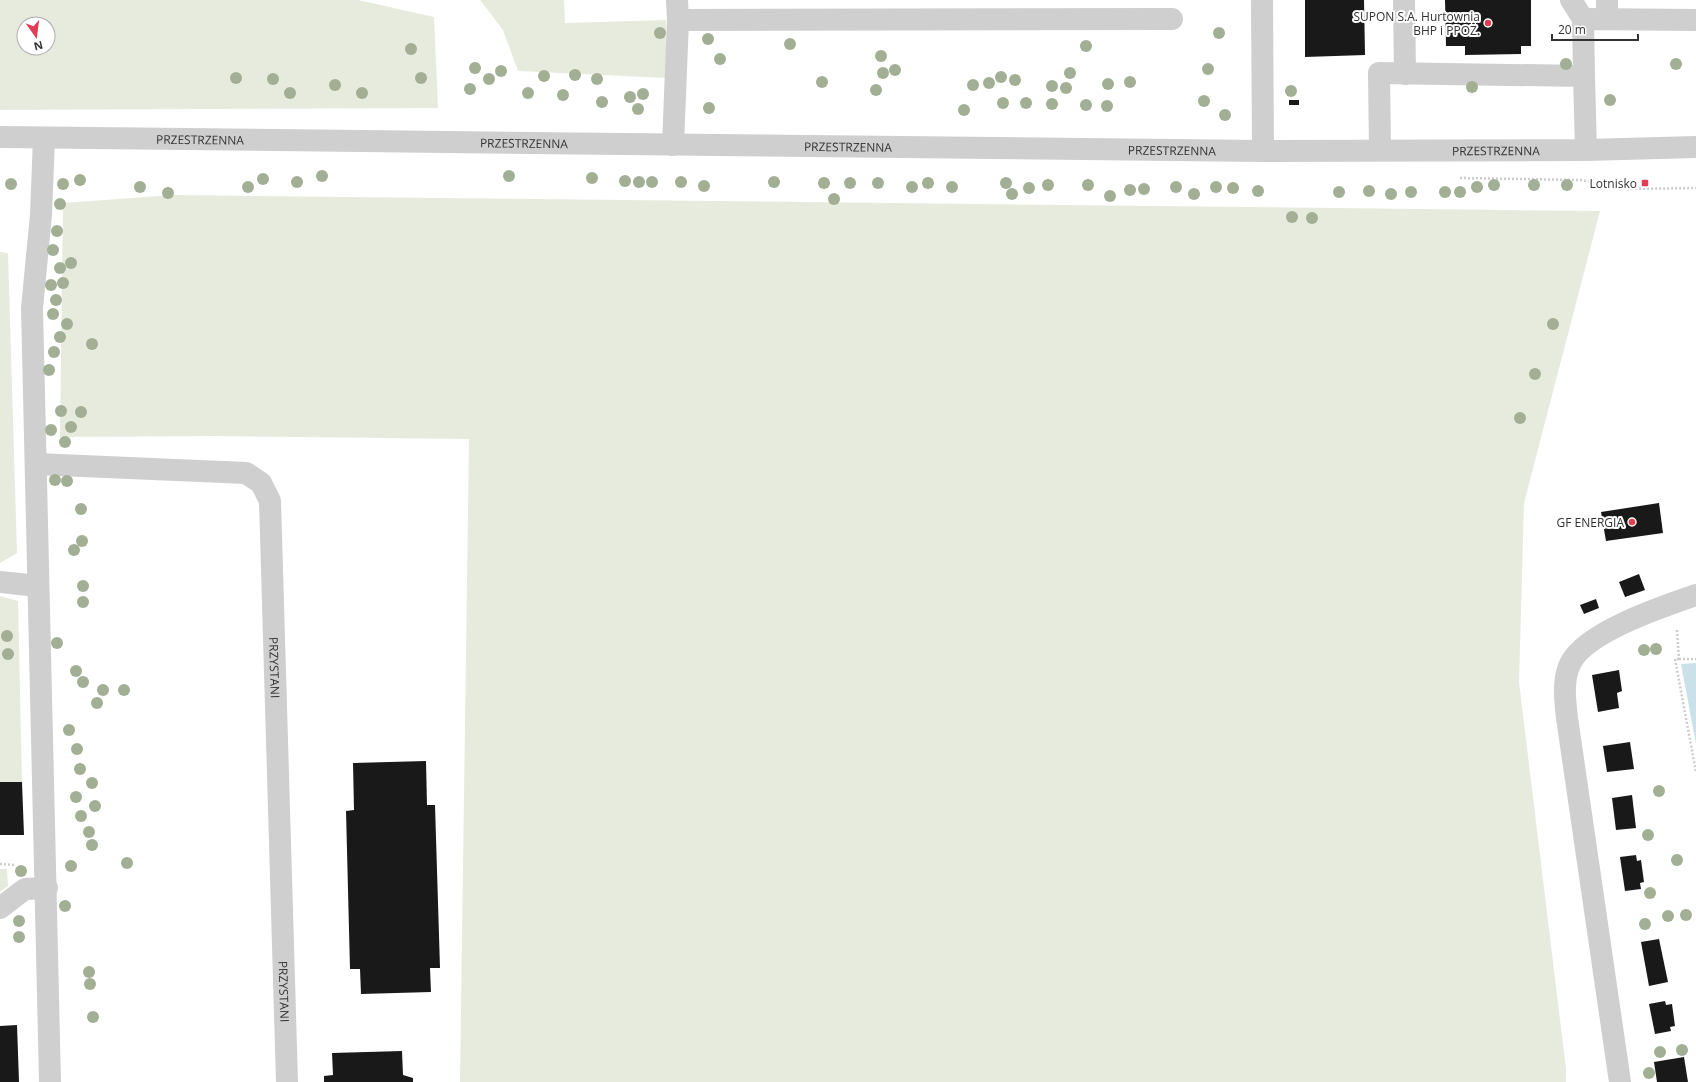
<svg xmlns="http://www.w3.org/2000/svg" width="1696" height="1082" font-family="'Open Sans',sans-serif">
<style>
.green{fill:#e6ebde;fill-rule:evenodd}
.water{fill:#cbe1ea}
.building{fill:#191919}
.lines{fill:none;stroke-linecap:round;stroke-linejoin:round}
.path{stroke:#ccc;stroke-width:2.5;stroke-dasharray:2 2;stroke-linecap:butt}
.minor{stroke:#cfcfcf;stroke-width:22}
.tree{fill:#a3af95}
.poi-dot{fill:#e13c54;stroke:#fff;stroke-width:1.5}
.labels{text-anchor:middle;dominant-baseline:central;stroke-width:4;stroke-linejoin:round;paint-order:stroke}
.poi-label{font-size:12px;fill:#323232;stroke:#fff;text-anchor:end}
.street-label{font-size:12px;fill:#323232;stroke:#fff}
</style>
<rect width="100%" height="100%" fill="#fff"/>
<g class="green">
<path d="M 0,0 L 358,0 L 434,17 L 438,108 L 0,110 ZM 24,24 L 48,24 L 48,48 L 24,48 Z"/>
<polygon points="480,0 564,0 565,23 666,20 667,78 518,71 503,30"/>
<polygon points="174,195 1600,211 1524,503 1519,682 1566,1069 1566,1082 460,1082 469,439 214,436 60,437 63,203"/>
<polygon points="0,252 8,253 17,553 0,563"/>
<polygon points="0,596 18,601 22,782 0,782"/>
<polygon points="0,869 7,869 8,886 0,892"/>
</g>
<polygon class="water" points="1696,663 1696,744 1681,664"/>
<g class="building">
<polygon points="1305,0 1364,0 1365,55 1305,57"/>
<polygon points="1445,0 1531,0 1531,46 1521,46 1521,54 1465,55 1465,46 1446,46"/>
<rect x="1289" y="100" width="10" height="5"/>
<polygon points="1659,503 1663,533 1606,541 1601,512"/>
<polygon points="1639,574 1645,590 1625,597 1619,582"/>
<polygon points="1596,599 1599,608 1584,614 1580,605"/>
<polygon points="1619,670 1622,691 1617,693 1619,708 1598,712 1592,675"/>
<polygon points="1630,742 1634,769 1607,772 1603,746"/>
<polygon points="426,761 427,805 435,805 440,968 430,968 431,992 361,994 360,969 350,969 346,811 354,810 353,763"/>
<polygon points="0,782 22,782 24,835 0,835"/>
<polygon points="1632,795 1636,828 1616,830 1612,798"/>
<polygon points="1636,855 1637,861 1641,860 1644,882 1640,883 1641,889 1625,891 1620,857"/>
<polygon points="1659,939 1668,982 1649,986 1641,942"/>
<polygon points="1665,1001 1666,1005 1672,1004 1675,1026 1670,1027 1671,1031 1655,1034 1649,1004"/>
<polygon points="17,1025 19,1082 0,1082 0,1026"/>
<polygon points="402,1051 403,1075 413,1078 413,1082 324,1082 324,1076 333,1075 332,1053"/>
<polygon points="1684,1057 1688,1082 1657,1082 1654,1062"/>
</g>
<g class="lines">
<g class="path">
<polyline points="1460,178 1581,180 1628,189 1696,188"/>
<polyline points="1677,630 1679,659"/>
<polyline points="1679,659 1675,659 1696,772"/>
<polyline points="1679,659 1696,659"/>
<polyline points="0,864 16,865"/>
</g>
<g class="minor">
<polyline points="677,0 678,20"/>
<polyline points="1262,0 1263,151"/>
<polyline points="1404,0 1405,74"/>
<polyline points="1571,0 1583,19"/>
<polyline points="1607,0 1607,19"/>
<polyline points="1584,76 1586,150"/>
<path id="s1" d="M 0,137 L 1263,151 L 1586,150 L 1696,147"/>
<polyline points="44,138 41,215 32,308 50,1082"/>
<polyline points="673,145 678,20 1172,19"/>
<polyline points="1380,150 1379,73 1584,76 1583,19 1696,20"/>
<path id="s2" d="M 36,464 L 246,473 L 261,483 L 270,501 L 287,1082"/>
<polyline points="0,582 38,586"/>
<polyline points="0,908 25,889 47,888"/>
<path d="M 1620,1082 L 1567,718 C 1565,700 1562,679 1571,662 C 1588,631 1664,606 1696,595"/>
</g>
</g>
<g class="tree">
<circle cx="660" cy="33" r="6"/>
<circle cx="1219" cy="33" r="6"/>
<circle cx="708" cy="39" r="6"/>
<circle cx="790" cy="44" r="6"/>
<circle cx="1086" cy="46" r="6"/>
<circle cx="411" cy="49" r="6"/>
<circle cx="881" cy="56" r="6"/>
<circle cx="720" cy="59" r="6"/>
<circle cx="1566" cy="64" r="6"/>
<circle cx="1676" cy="64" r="6"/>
<circle cx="475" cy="68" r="6"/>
<circle cx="1208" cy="69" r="6"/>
<circle cx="895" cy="70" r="6"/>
<circle cx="501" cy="71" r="6"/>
<circle cx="883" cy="73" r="6"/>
<circle cx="1070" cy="73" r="6"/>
<circle cx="575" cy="75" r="6"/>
<circle cx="544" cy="76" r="6"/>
<circle cx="1001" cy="77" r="6"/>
<circle cx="236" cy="78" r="6"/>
<circle cx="421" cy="78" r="6"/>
<circle cx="273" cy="79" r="6"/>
<circle cx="489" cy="79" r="6"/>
<circle cx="597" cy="79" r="6"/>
<circle cx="1015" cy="80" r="6"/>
<circle cx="822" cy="82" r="6"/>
<circle cx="1130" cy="82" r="6"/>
<circle cx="989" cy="83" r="6"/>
<circle cx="1108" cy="84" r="6"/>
<circle cx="335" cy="85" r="6"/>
<circle cx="973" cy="85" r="6"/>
<circle cx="1052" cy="86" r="6"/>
<circle cx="1472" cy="87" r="6"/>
<circle cx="1066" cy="88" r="6"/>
<circle cx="470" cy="89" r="6"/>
<circle cx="876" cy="90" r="6"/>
<circle cx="1291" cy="91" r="6"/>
<circle cx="290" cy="93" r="6"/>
<circle cx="362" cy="93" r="6"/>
<circle cx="528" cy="93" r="6"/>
<circle cx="643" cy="94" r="6"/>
<circle cx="563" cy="95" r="6"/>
<circle cx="630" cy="97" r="6"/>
<circle cx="1610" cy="100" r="6"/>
<circle cx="1204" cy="101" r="6"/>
<circle cx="602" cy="102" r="6"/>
<circle cx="1003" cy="103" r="6"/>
<circle cx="1026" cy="103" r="6"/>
<circle cx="1052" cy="104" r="6"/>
<circle cx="1086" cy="105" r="6"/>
<circle cx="1107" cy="106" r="6"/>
<circle cx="709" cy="108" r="6"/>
<circle cx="638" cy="109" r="6"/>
<circle cx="964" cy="110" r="6"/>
<circle cx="1225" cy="115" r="6"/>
<circle cx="322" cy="176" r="6"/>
<circle cx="509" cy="176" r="6"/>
<circle cx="592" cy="178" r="6"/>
<circle cx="263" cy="179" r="6"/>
<circle cx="80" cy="180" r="6"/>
<circle cx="625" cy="181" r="6"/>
<circle cx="297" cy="182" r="6"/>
<circle cx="639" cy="182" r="6"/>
<circle cx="652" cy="182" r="6"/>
<circle cx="681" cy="182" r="6"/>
<circle cx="774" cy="182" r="6"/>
<circle cx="824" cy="183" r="6"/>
<circle cx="850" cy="183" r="6"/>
<circle cx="878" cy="183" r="6"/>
<circle cx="928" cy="183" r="6"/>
<circle cx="1006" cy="183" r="6"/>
<circle cx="11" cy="184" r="6"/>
<circle cx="63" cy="184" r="6"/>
<circle cx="1048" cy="185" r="6"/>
<circle cx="1088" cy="185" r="6"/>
<circle cx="1494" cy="185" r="6"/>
<circle cx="1534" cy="185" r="6"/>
<circle cx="1567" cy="185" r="6"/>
<circle cx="704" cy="186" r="6"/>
<circle cx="140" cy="187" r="6"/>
<circle cx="248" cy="187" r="6"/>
<circle cx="912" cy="187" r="6"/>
<circle cx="952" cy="187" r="6"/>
<circle cx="1176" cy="187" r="6"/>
<circle cx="1216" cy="187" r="6"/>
<circle cx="1477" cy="187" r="6"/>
<circle cx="1029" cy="188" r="6"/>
<circle cx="1233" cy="188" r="6"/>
<circle cx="1144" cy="189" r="6"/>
<circle cx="1130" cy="190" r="6"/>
<circle cx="1258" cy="191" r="6"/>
<circle cx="1369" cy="191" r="6"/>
<circle cx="1339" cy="192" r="6"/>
<circle cx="1411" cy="192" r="6"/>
<circle cx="1445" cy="192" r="6"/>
<circle cx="1460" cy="192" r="6"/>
<circle cx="168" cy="193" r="6"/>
<circle cx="1012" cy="194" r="6"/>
<circle cx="1194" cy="194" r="6"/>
<circle cx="1391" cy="194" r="6"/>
<circle cx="1110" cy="196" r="6"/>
<circle cx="834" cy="199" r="6"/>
<circle cx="60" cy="204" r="6"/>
<circle cx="1292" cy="217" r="6"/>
<circle cx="1312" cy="218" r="6"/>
<circle cx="57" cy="231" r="6"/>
<circle cx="53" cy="250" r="6"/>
<circle cx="71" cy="263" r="6"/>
<circle cx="60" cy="268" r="6"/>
<circle cx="63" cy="283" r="6"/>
<circle cx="51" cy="285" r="6"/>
<circle cx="56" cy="300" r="6"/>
<circle cx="53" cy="314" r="6"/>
<circle cx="67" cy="324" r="6"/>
<circle cx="1553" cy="324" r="6"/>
<circle cx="60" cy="337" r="6"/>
<circle cx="92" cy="344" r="6"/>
<circle cx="54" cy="352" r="6"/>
<circle cx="49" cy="370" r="6"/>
<circle cx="1535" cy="374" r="6"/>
<circle cx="61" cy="411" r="6"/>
<circle cx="81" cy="412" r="6"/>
<circle cx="1520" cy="418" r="6"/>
<circle cx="71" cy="427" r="6"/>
<circle cx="51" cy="430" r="6"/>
<circle cx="65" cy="442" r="6"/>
<circle cx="55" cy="480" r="6"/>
<circle cx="67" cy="481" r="6"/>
<circle cx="81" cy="509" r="6"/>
<circle cx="82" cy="541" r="6"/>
<circle cx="74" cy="550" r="6"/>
<circle cx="83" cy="586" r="6"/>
<circle cx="83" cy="602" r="6"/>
<circle cx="7" cy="636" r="6"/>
<circle cx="57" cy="643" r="6"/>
<circle cx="1656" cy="649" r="6"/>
<circle cx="1644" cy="650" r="6"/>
<circle cx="8" cy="654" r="6"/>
<circle cx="76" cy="671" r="6"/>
<circle cx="83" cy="682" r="6"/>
<circle cx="103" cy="690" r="6"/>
<circle cx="124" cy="690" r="6"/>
<circle cx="97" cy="703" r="6"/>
<circle cx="69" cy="730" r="6"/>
<circle cx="77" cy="749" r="6"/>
<circle cx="80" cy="769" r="6"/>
<circle cx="92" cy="783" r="6"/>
<circle cx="1659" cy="791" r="6"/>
<circle cx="76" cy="797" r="6"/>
<circle cx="95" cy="806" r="6"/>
<circle cx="81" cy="816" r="6"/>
<circle cx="89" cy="832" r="6"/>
<circle cx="1648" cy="835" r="6"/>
<circle cx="92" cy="845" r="6"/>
<circle cx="1677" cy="860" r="6"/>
<circle cx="127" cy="863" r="6"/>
<circle cx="71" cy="866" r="6"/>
<circle cx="21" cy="871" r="6"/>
<circle cx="1650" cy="893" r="6"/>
<circle cx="65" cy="906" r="6"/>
<circle cx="1686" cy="915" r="6"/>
<circle cx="1668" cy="916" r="6"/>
<circle cx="19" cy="921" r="6"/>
<circle cx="1645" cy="924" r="6"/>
<circle cx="19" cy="937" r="6"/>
<circle cx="89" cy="972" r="6"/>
<circle cx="90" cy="984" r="6"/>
<circle cx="93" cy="1017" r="6"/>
<circle cx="1682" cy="1050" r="6"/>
<circle cx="1660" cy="1052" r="6"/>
<circle cx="1649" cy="1073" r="6"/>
</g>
<g class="poi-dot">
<circle cx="1488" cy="23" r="4"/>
<rect x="1641" y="179" width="8" height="8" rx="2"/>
<circle cx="1632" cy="522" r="4"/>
</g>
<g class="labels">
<g class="poi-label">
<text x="1480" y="16">SUPON S.A. Hurtownia<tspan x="1480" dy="14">BHP i PPOŻ.</tspan></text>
<text x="1637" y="183">Lotnisko</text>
<text x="1624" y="522">GF ENERGIA</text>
</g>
<g class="street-label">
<text stroke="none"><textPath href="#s1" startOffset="200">PRZESTRZENNA</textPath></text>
<text stroke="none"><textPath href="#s1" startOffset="524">PRZESTRZENNA</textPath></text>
<text stroke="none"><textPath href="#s1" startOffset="848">PRZESTRZENNA</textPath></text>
<text stroke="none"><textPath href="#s1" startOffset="1172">PRZESTRZENNA</textPath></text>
<text stroke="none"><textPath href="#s1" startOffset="1496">PRZESTRZENNA</textPath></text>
<text stroke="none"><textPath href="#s2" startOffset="415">PRZYSTANI</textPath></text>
<text stroke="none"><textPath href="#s2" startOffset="739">PRZYSTANI</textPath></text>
</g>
</g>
<g transform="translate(36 36) rotate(166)"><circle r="19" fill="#ffffff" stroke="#adadad"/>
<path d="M0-3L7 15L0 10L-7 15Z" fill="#e13c54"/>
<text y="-6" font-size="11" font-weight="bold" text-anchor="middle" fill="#323232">N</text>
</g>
<path d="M1552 34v6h86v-6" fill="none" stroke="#323232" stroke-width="2"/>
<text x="1558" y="34" font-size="12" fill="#323232" stroke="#ffffff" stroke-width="3" paint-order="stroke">20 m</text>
</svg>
